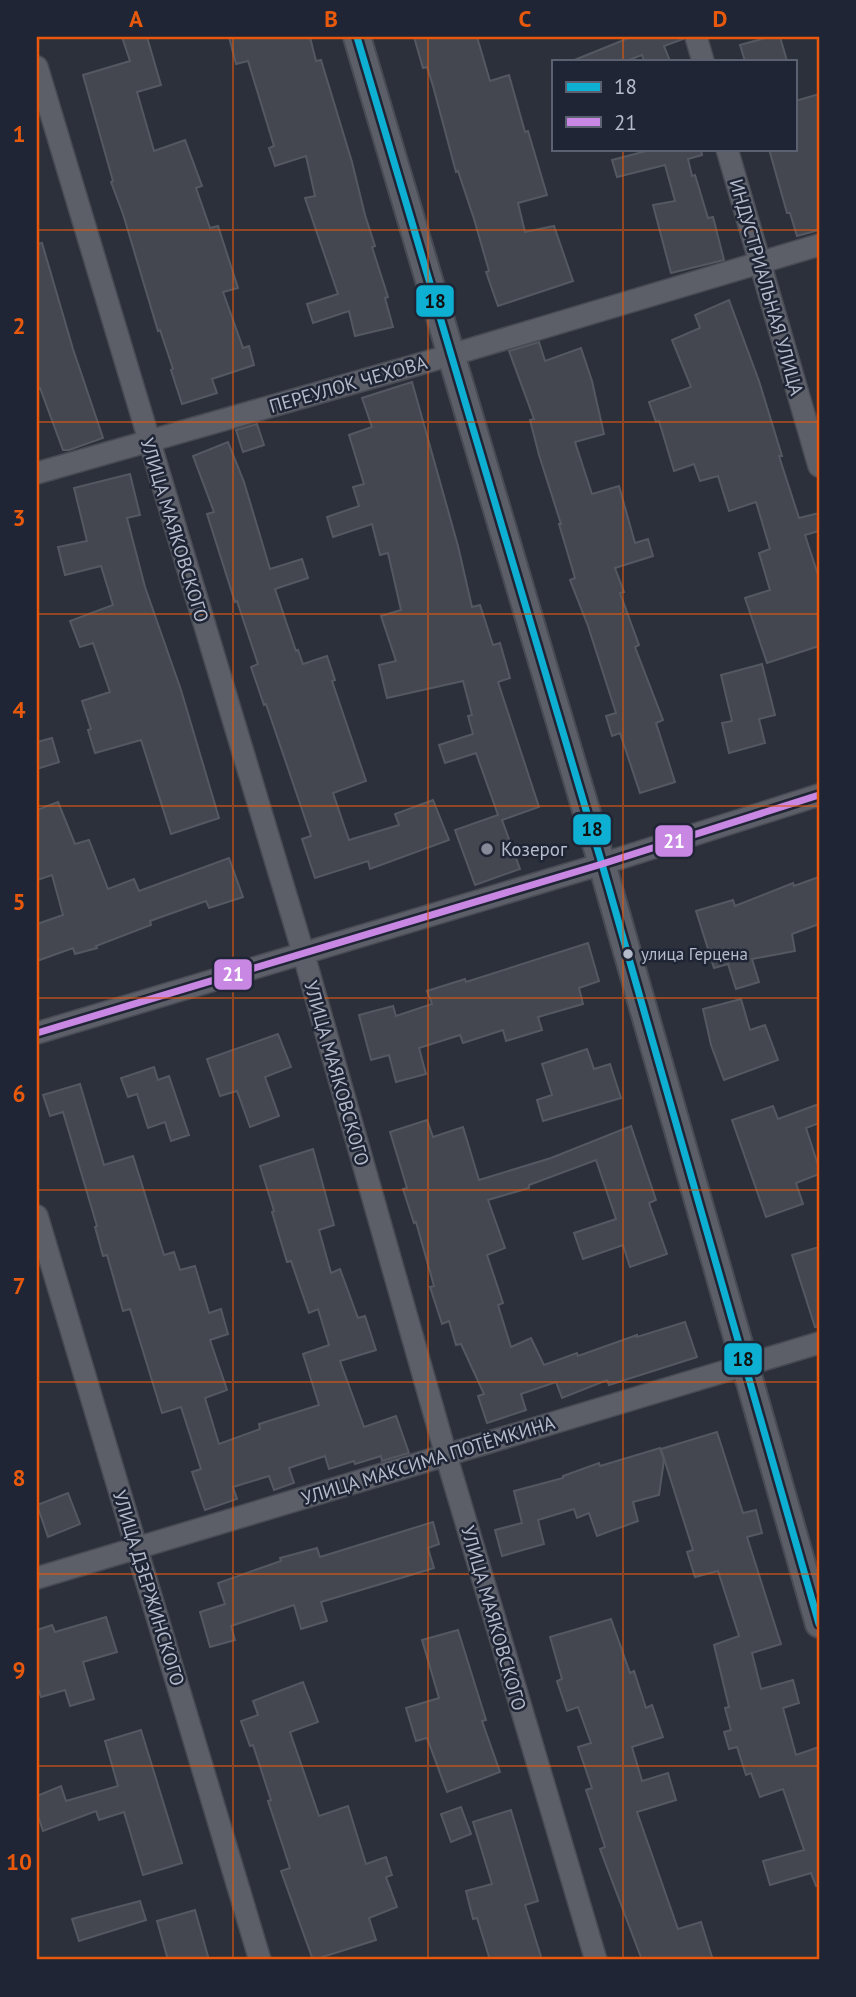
<svg xmlns="http://www.w3.org/2000/svg" width="856" height="1997" font-family="'PT Sans',sans-serif">
<style>
.building{fill:#444750;stroke:#545861;stroke-width:2}
.lines{fill:none;stroke-linecap:round;stroke-linejoin:round}
.minor-casing{stroke:#484b53;stroke-width:24}
.tertiary-casing{stroke:#484b53;stroke-width:30}
.minor{stroke:#5c5f68;stroke-width:21}
.tertiary{stroke:#5c5f68;stroke-width:26}
.bus-1-casing{stroke:#1f2535;stroke-width:12}
.bus-2-casing{stroke:#1f2535;stroke-width:12}
.bus-1{stroke:#0dafd3;stroke-width:7}
.bus-2{stroke:#c787e3;stroke-width:7}
.grid{fill:none;stroke:#e8590c;stroke-width:2;stroke-opacity:0.55}
.poi-dot{fill:#868a98;stroke:#1f2535;stroke-width:2.5}
.bus-dot{fill:#b6bbcb;stroke:#1f2535;stroke-width:2.5}
.labels{text-anchor:middle;dominant-baseline:central;stroke-width:5;stroke-linejoin:round;paint-order:stroke}
.bus-label{font-size:17px;fill:#b6bbcb;stroke:#1f2535;text-anchor:start}
.street-label{font-size:19px;fill:#b6bbcb;stroke:#1f2535}
.poi-label{font-size:19px;fill:#b6bbcb;stroke:#1f2535;text-anchor:start}
.line-badge{stroke:#1f2535;stroke-width:2.5}
.badge-label{font-size:19px;text-anchor:middle;font-weight:bold;fill:#fff}
.pale-badge-label{font-size:19px;text-anchor:middle;font-weight:bold;fill:#111}
.neatline{fill:none;stroke:#e8590c;stroke-width:2.5}
.grid-label{font-size:23px;text-anchor:middle;font-weight:bold;fill:#e8590c}
</style>
<rect width="100%" height="100%" fill="#2c303a"/>
<g class="building">
<polygon points="122,37 147,37 161,85 137,92 154,151 185,140 202,186 196,188 210,228 218,226 238,288 223,292 243,348 249,346 254,365 212,379 217,393 182,404 171,370 173,369 160,330 158,331 123,214 111,182 113,181 83,75 130,61"/>
<polygon points="229,37 310,37 316,61 321,60 352,162 365,215 375,246 372,247 388,297 385,298 393,327 355,336 349,311 313,323 307,304 338,294 305,198 315,196 306,156 275,166 269,148 274,146 248,61 236,64"/>
<polygon points="414,37 477,37 490,81 509,75 525,132 528,131 547,195 518,203 525,232 554,226 573,281 498,306 486,272 489,271 474,219 458,171 456,172 433,86 427,67 423,68"/>
<polygon points="631,37 683,37 683,39 664,46 670,61 644,61 642,55 626,61 572,61"/>
<polygon points="769,37 780,37 787,61 745,61 740,45"/>
<polygon points="819,94 819,230 797,236 790,213 787,213 769,149 795,149 795,101"/>
<polygon points="654,149 701,149 702,155 688,159 692,176 695,175 708,218 713,217 724,260 671,273 653,205 675,201 665,165 617,177 612,160"/>
<polygon points="42,243 73,349 103,438 69,450 63,450 40,388 37,389 37,244"/>
<polygon points="729,300 759,381 782,456 779,456 799,518 819,513 819,531 805,535 819,578 819,646 767,663 745,598 770,590 759,553 770,549 756,502 729,511 718,476 700,481 694,464 674,471 659,421 656,422 649,402 691,387 672,340 700,328 695,315"/>
<polygon points="539,342 545,361 581,348 592,381 604,434 575,442 592,494 619,486 635,543 648,539 653,556 615,568 624,592 620,593 639,645 635,647 663,720 656,723 675,782 640,793 620,733 612,736 606,716 616,713 588,626 570,580 575,578 559,524 561,524 539,455 530,420 534,419 509,351"/>
<polygon points="412,382 458,546 472,607 480,605 493,645 500,643 510,678 498,682 539,807 502,820 520,869 475,885 455,830 498,815 476,753 445,763 439,745 473,734 468,716 472,715 463,681 387,698 379,665 396,661 381,616 401,610 388,553 380,555 372,524 333,537 327,517 359,506 353,487 364,484 349,435 372,427 362,398"/>
<polygon points="257,424 264,445 243,452 236,430"/>
<polygon points="228,442 244,482 270,569 302,559 308,578 275,589 296,651 298,650 303,664 327,656 335,680 332,681 366,781 333,793 349,840 399,825 395,814 433,800 449,840 370,869 368,861 315,878 302,839 311,836 266,704 264,705 251,667 258,664 237,601 235,602 207,514 214,512 193,456"/>
<polygon points="130,474 140,515 127,518 145,587 181,690 219,818 171,834 141,740 95,753 88,730 91,729 82,701 110,692 93,643 80,647 70,621 113,605 101,566 65,575 58,547 87,541 74,488"/>
<polygon points="762,664 775,715 759,719 765,743 729,753 722,723 732,721 721,675"/>
<polygon points="52,738 59,762 37,769 37,742"/>
<polygon points="58,802 75,844 89,840 108,889 134,879 139,891 229,858 243,897 209,908 206,901 150,921 151,925 96,946 97,948 75,954 73,948 37,961 37,924 63,915 52,875 37,880 37,810"/>
<polygon points="819,877 819,924 792,934 795,951 752,959 759,982 736,989 728,964 714,968 696,911 733,900 735,906 793,883 794,886"/>
<polygon points="588,943 599,981 579,988 583,1004 538,1017 542,1030 506,1041 503,1030 463,1043 460,1035 419,1048 426,1074 396,1082 389,1055 371,1060 359,1015 393,1006 396,1016 432,1004 427,991 465,979 466,982"/>
<polygon points="741,999 750,1030 765,1025 778,1060 724,1080 711,1045 703,1009"/>
<polygon points="278,1034 291,1067 265,1077 279,1116 250,1127 237,1091 220,1096 207,1059"/>
<polygon points="587,1049 594,1069 610,1064 621,1098 543,1121 537,1100 552,1095 542,1064"/>
<polygon points="154,1067 158,1080 169,1076 189,1135 171,1141 165,1122 148,1128 137,1094 128,1097 121,1078"/>
<polygon points="80,1084 104,1165 133,1156 164,1255 174,1252 180,1270 195,1266 209,1313 221,1309 228,1334 210,1340 227,1390 205,1398 219,1444 260,1429 259,1424 319,1405 303,1354 329,1345 318,1309 309,1313 291,1261 287,1262 272,1212 274,1211 260,1166 313,1149 334,1225 319,1230 331,1273 340,1269 358,1318 365,1316 376,1350 340,1361 364,1427 396,1416 409,1453 382,1461 381,1456 355,1464 354,1461 329,1469 325,1456 289,1468 294,1483 274,1490 269,1476 233,1487 237,1499 205,1510 192,1472 201,1469 181,1407 162,1413 130,1309 123,1311 107,1255 103,1256 95,1227 97,1226 63,1112 50,1116 43,1095"/>
<polygon points="819,1104 819,1123 806,1128 819,1168 819,1174 796,1183 803,1204 766,1217 732,1120 773,1106 778,1119"/>
<polygon points="427,1120 433,1137 463,1127 479,1180 551,1158 631,1126 656,1200 649,1203 667,1254 630,1267 623,1245 583,1259 574,1233 616,1219 596,1160 529,1185 529,1188 488,1200 505,1248 487,1255 503,1303 498,1305 511,1347 531,1338 544,1365 577,1353 578,1356 637,1335 637,1337 685,1322 697,1357 609,1385 607,1380 562,1398 556,1382 521,1394 526,1410 487,1423 478,1396 484,1394 461,1344 456,1345 449,1321 442,1324 430,1287 434,1286 416,1222 414,1223 403,1189 407,1188 390,1132"/>
<polygon points="819,1247 819,1326 815,1327 792,1255"/>
<polygon points="717,1432 743,1513 756,1510 762,1533 747,1537 781,1644 752,1653 761,1689 793,1680 799,1703 783,1708 796,1755 819,1747 819,1886 816,1886 811,1873 770,1885 763,1861 804,1850 783,1789 760,1797 751,1773 746,1775 737,1747 729,1749 724,1732 731,1730 725,1708 729,1707 714,1645 739,1636 718,1571 695,1577 687,1552 693,1550 661,1449"/>
<polygon points="660,1448 664,1460 659,1495 633,1502 638,1521 597,1536 589,1513 577,1518 574,1509 538,1520 544,1544 502,1556 495,1530 522,1523 514,1491 563,1478 563,1476 599,1463 600,1466"/>
<polygon points="68,1493 80,1524 48,1537 37,1505"/>
<polygon points="433,1522 439,1544 428,1548 434,1568 321,1602 327,1621 301,1629 294,1605 231,1626 235,1640 210,1647 200,1612 225,1604 218,1583 281,1561 280,1558 317,1548 320,1557"/>
<polygon points="106,1617 117,1652 83,1662 94,1699 70,1706 65,1690 41,1697 37,1685 37,1630 52,1625 55,1632"/>
<polygon points="611,1619 630,1673 634,1671 646,1708 652,1705 663,1737 632,1747 642,1781 668,1773 676,1800 637,1812 678,1929 701,1922 713,1960 642,1960 600,1849 605,1847 586,1790 592,1788 578,1747 591,1743 578,1707 567,1711 557,1681 562,1679 550,1637"/>
<polygon points="458,1630 486,1720 482,1721 500,1772 447,1792 427,1738 416,1741 406,1708 439,1698 422,1640"/>
<polygon points="303,1682 318,1722 290,1732 319,1816 348,1806 366,1864 386,1857 392,1875 386,1877 397,1907 369,1918 376,1940 313,1960 281,1871 290,1868 268,1801 271,1800 253,1745 250,1746 241,1721 258,1715 253,1701"/>
<polygon points="141,1730 182,1863 143,1875 124,1812 99,1820 96,1811 43,1831 37,1813 37,1796 61,1786 66,1801 118,1786 105,1741"/>
<polygon points="461,1807 471,1834 451,1842 441,1814"/>
<polygon points="511,1810 538,1901 525,1905 542,1960 490,1960 477,1918 473,1919 466,1891 492,1884 473,1822"/>
<polygon points="140,1901 146,1920 79,1941 72,1919"/>
<polygon points="195,1910 209,1960 168,1960 157,1921"/>
</g>
<g class="lines">
<defs>
<g id="minor">
<polyline points="696,37 703,61"/>
<polyline points="37,67 303,952 446,1455 596,1960"/>
<polyline points="727,149 819,466"/>
<polyline points="37,473 451,355 819,245"/>
<polyline points="37,1033 602,864 819,795"/>
<polyline points="37,1216 260,1960"/>
<polyline points="37,1578 819,1343"/>
</g>
<polyline id="tertiary" points="357,37 602,864 819,1624"/>
</defs>
<use href="#minor" class="minor-casing"/>
<use href="#tertiary" class="tertiary-casing"/>
<use href="#minor" class="minor"/>
<use href="#tertiary" class="tertiary"/>
<defs>
<polyline id="bus-1" points="357,37 602,864 819,1624"/>
<polyline id="bus-2" points="37,1033 602,864 819,795"/>
</defs>
<use href="#bus-1" class="bus-1-casing"/>
<use href="#bus-2" class="bus-2-casing"/>
<use href="#bus-1" class="bus-1"/>
<use href="#bus-2" class="bus-2"/>
</g>
<path class="grid" d="M 233,37 L 233,1960M 428,37 L 428,1960M 623,37 L 623,61M 623,149 L 623,1960M 37,230 L 819,230M 37,422 L 819,422M 37,614 L 819,614M 37,806 L 819,806M 37,998 L 819,998M 37,1190 L 819,1190M 37,1382 L 819,1382M 37,1574 L 819,1574M 37,1766 L 819,1766"/>
<circle class="poi-dot" cx="487" cy="849" r="7"/>
<circle class="bus-dot" cx="628" cy="954" r="6"/>
<g class="labels">
<g class="bus-label">
<text x="641" y="954">улица Герцена</text>
</g>
<g class="street-label">
<text transform="translate(767 287) rotate(74)">ИНДУСТРИАЛЬНАЯ УЛИЦА</text>
<text transform="translate(348 384) rotate(-16)">ПЕРЕУЛОК ЧЕХОВА</text>
<text transform="translate(175 530) rotate(73)">УЛИЦА МАЯКОВСКОГО</text>
<text transform="translate(337 1073) rotate(74)">УЛИЦА МАЯКОВСКОГО</text>
<text transform="translate(428 1460) rotate(-17)">УЛИЦА МАКСИМА ПОТЁМКИНА</text>
<text transform="translate(149 1588) rotate(73)">УЛИЦА ДЗЕРЖИНСКОГО</text>
<text transform="translate(494 1618) rotate(74)">УЛИЦА МАЯКОВСКОГО</text>
</g>
<g class="poi-label">
<text x="501" y="849">Козерог</text>
</g>
</g>
<g class="line-badge">
<rect x="415" y="284" width="40" height="34" rx="7" fill="#0dafd3"/>
<rect x="572" y="813" width="40" height="33" rx="7" fill="#0dafd3"/>
<rect x="654" y="824" width="40" height="34" rx="7" fill="#c787e3"/>
<rect x="213" y="958" width="40" height="33" rx="7" fill="#c787e3"/>
<rect x="723" y="1342" width="40" height="34" rx="7" fill="#0dafd3"/>
</g>
<g class="badge-label">
<text x="674" y="848">21</text>
<text x="233" y="981">21</text>
</g>
<g class="pale-badge-label">
<text x="435" y="308">18</text>
<text x="592" y="836">18</text>
<text x="743" y="1366">18</text>
</g>
<rect width="856" height="1997" fill="none" stroke="#1f2535" stroke-width="77"/>
<rect x="552" y="60" width="245" height="91" fill="#1f2535" stroke="#5b6171" stroke-width="2"/>
<rect x="566" y="82" width="35" height="10" fill="#0dafd3" stroke="#5b6171" stroke-width="2"/>
<text x="614" y="94" font-size="21" fill="#b6bbcb">18</text>
<rect x="566" y="117" width="35" height="10" fill="#c787e3" stroke="#5b6171" stroke-width="2"/>
<text x="614" y="130" font-size="21" fill="#b6bbcb">21</text>
<rect x="38" y="38" width="780" height="1920" class="neatline"/>
<g class="grid-label">
<text x="136" y="27">A</text>
<text x="331" y="27">B</text>
<text x="525" y="27">C</text>
<text x="720" y="27">D</text>
<text x="19" y="142">1</text>
<text x="19" y="334">2</text>
<text x="19" y="526">3</text>
<text x="19" y="718">4</text>
<text x="19" y="910">5</text>
<text x="19" y="1102">6</text>
<text x="19" y="1294">7</text>
<text x="19" y="1486">8</text>
<text x="19" y="1678">9</text>
<text x="19" y="1870">10</text>
</g>
</svg>
